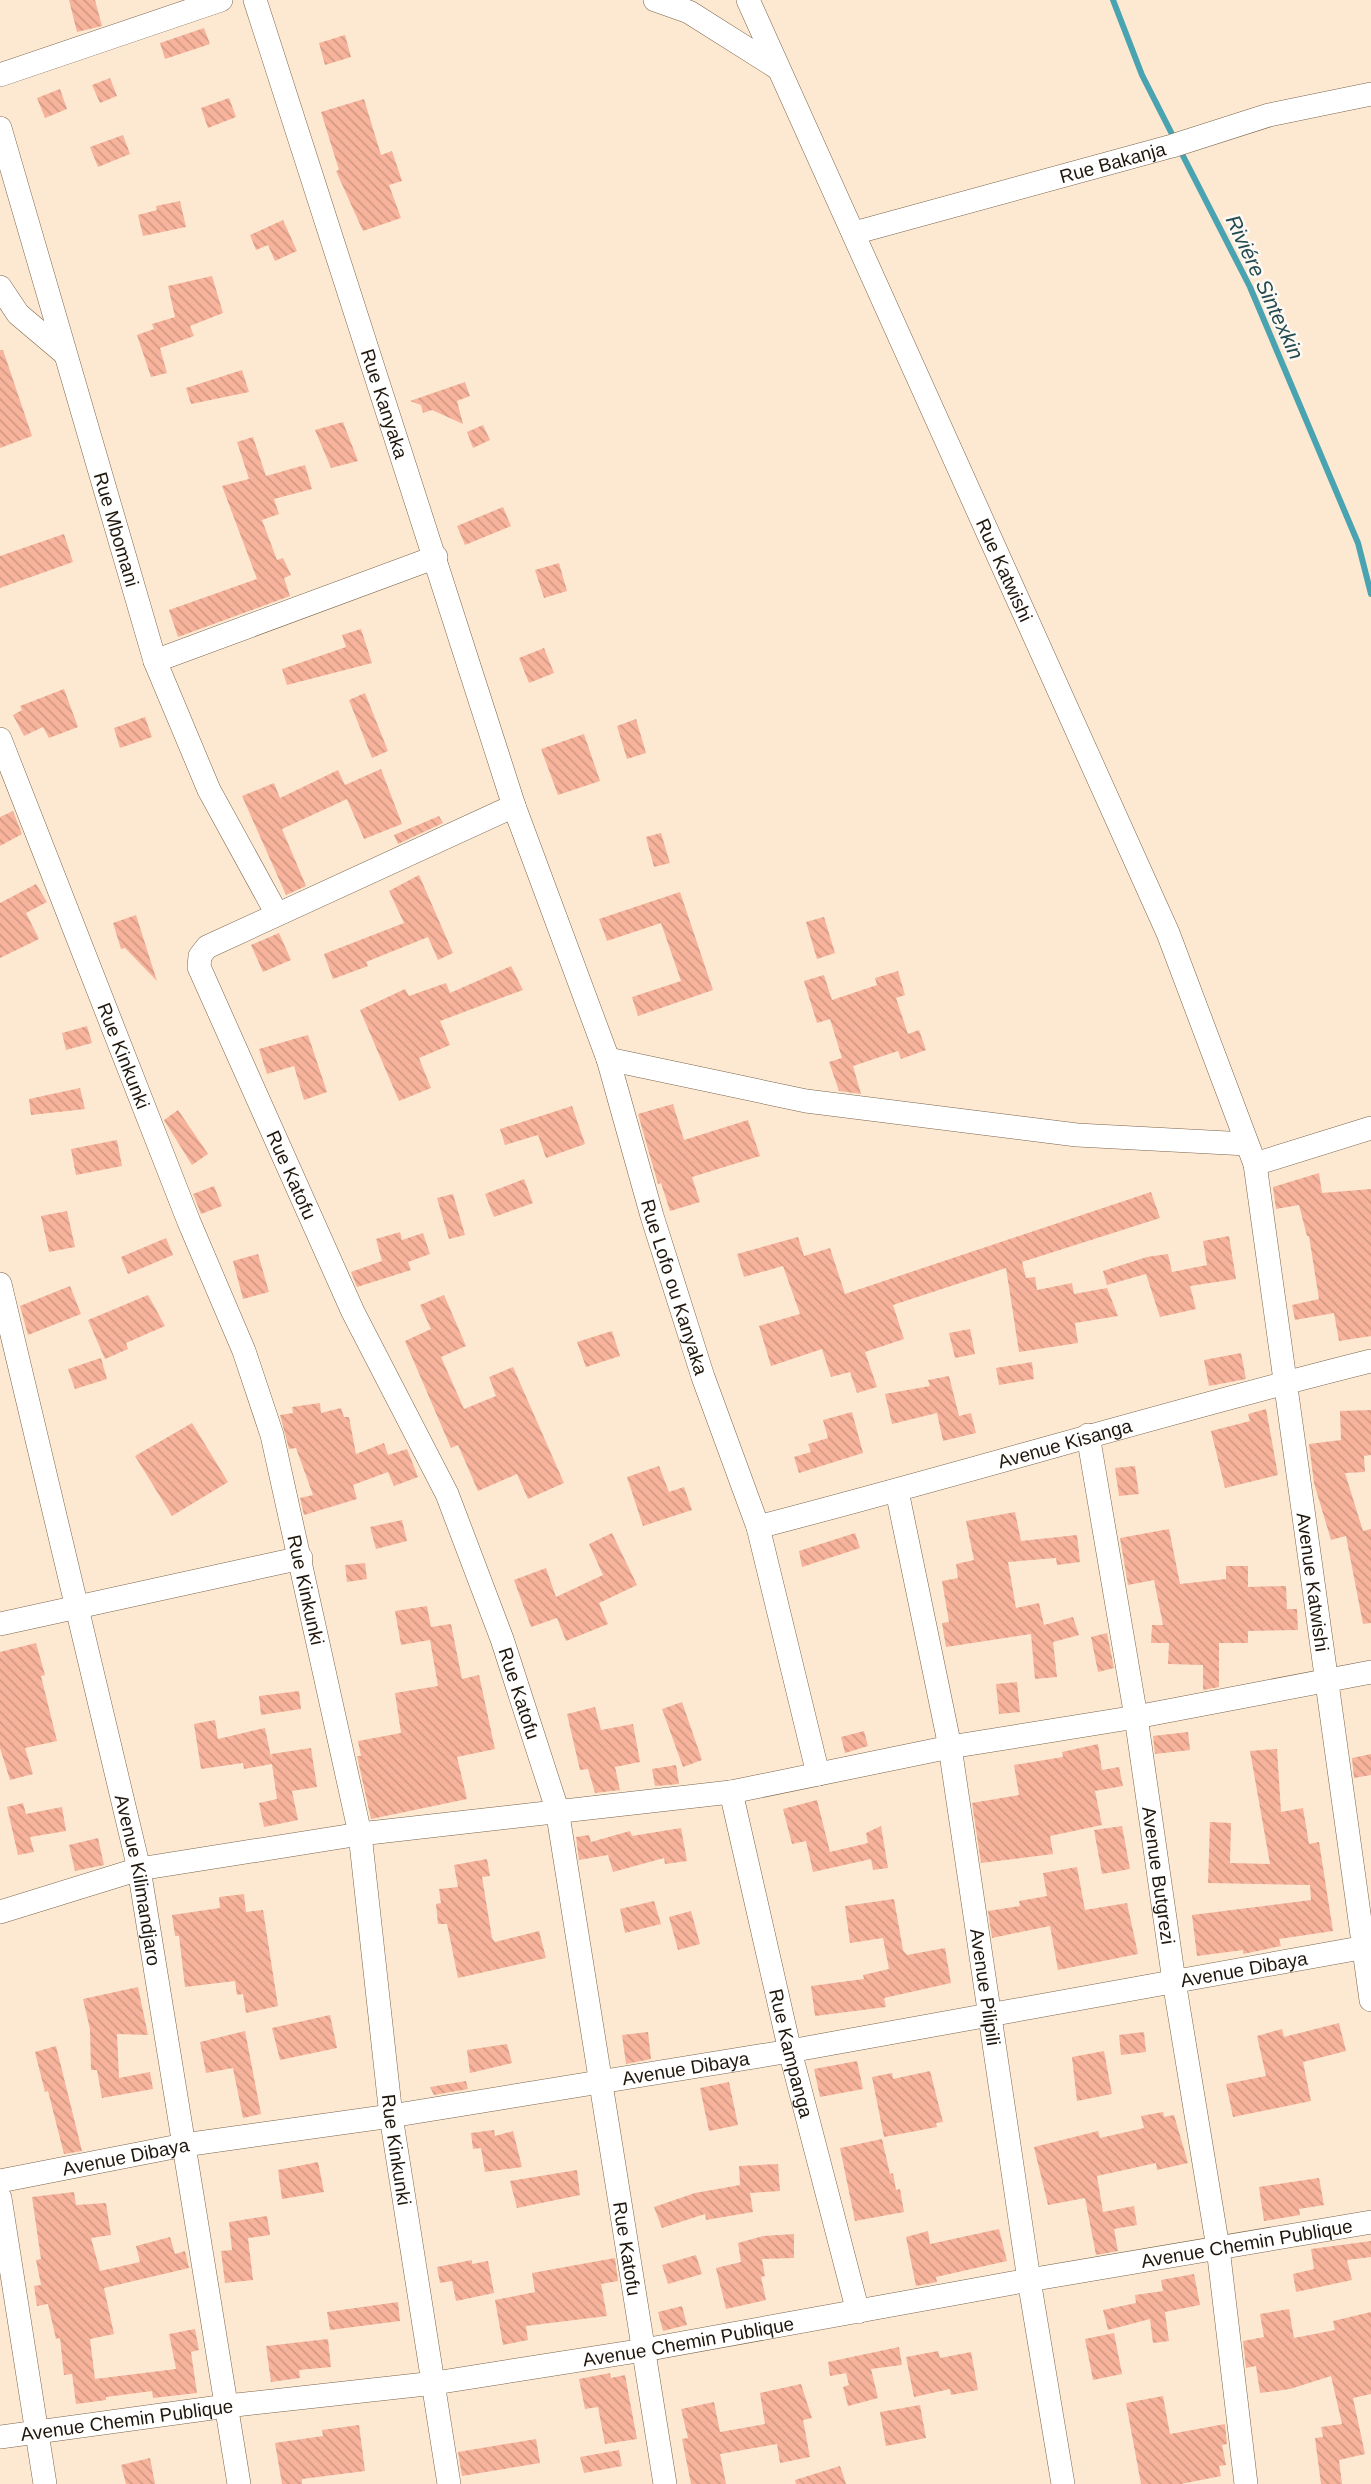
<svg xmlns="http://www.w3.org/2000/svg" width="1371" height="2484" font-family="Helvetica,sans-serif">
<style>
.lines{fill:none;stroke-linecap:round;stroke-linejoin:round}
.stream{stroke:#4aa3b0;stroke-width:6}
.building{fill:url(#building-back-hatch)}
.street-casing{stroke:#7a644a;stroke-width:24}
.street{stroke:#fff;stroke-width:23}
.labels{text-anchor:middle;dominant-baseline:central;stroke-width:5;stroke-linejoin:round;paint-order:stroke}
.street-label{font-size:19px;fill:#20170d;stroke:#fef9f3}
.water-label{font-size:21px;font-style:italic;fill:#234c52;stroke:#fef9f3}
</style>
<defs>
<pattern id="building-back-hatch" width="6" height="6" patternUnits="userSpaceOnUse" patternTransform="scale(1.75)"><rect width="6" height="6" fill="#f7b39b"/><path d="M-1 5l2 2M0 0l6 6M5-1l2 2" fill="none" stroke="#d39984"/></pattern>
</defs>
<rect width="100%" height="100%" fill="#fde9d2"/>
<g class="lines">
<g class="stream">
<polyline points="1113,0 1142,75 1175,140"/>
<polyline points="1180,150 1250,287 1358,543 1371,594"/>
</g>
</g>
<g class="building">
<polygon points="69,0 95,0 102,26 77,32"/>
<polygon points="204,28 210,44 165,59 160,43"/>
<polygon points="345,35 351,57 325,65 319,43"/>
<polygon points="110,78 117,96 100,103 92,85"/>
<polygon points="60,89 67,109 45,118 37,98"/>
<polygon points="229,98 236,117 208,128 201,108"/>
<polygon points="364,99 381,155 392,151 402,181 389,185 401,218 363,231 336,171 339,170 321,112"/>
<polygon points="123,135 130,154 98,167 90,147"/>
<polygon points="180,201 186,227 143,236 138,215 157,210 156,206"/>
<polygon points="283,220 297,251 275,261 268,245 256,250 250,235"/>
<polygon points="212,276 223,313 190,326 194,336 160,348 167,373 151,377 137,335 154,329 152,324 175,317 168,286"/>
<polygon points="0,350 3,350 32,436 0,448"/>
<polygon points="242,370 249,392 191,404 186,388"/>
<polygon points="465,382 470,396 457,401 463,424 432,410 423,413 421,405 410,401"/>
<polygon points="343,422 358,461 331,468 315,430"/>
<polygon points="483,425 490,440 473,448 467,432"/>
<polygon points="253,437 266,476 305,465 312,489 274,499 279,514 262,520 277,560 283,558 291,575 284,578 290,596 178,637 169,610 257,579 222,486 249,479 237,442"/>
<polygon points="503,507 511,526 465,545 457,526"/>
<polygon points="64,534 73,562 0,588 0,556"/>
<polygon points="559,563 567,591 544,598 535,570"/>
<polygon points="361,629 372,663 287,685 282,669 346,647 342,635"/>
<polygon points="544,648 554,673 529,683 519,658"/>
<polygon points="64,689 78,727 49,738 43,727 24,736 13,715 22,710 20,706"/>
<polygon points="365,693 388,751 372,758 349,700"/>
<polygon points="145,717 152,737 120,748 114,728"/>
<polygon points="636,719 646,753 627,759 617,726"/>
<polygon points="584,734 600,781 558,795 541,749"/>
<polygon points="381,769 402,824 364,839 347,799 282,829 306,886 286,895 242,796 274,783 280,798 338,770 345,785"/>
<polygon points="13,811 22,834 0,846 0,817"/>
<polygon points="439,816 443,823 398,844 394,835"/>
<polygon points="661,833 670,863 654,867 646,837"/>
<polygon points="419,875 453,953 438,960 428,937 366,962 368,966 333,979 324,954 404,923 389,891"/>
<polygon points="36,884 47,902 26,913 39,939 0,958 0,903"/>
<polygon points="680,892 713,990 638,1016 632,997 681,981 661,923 607,941 599,919"/>
<polygon points="136,915 157,981 125,948 121,949 113,923"/>
<polygon points="824,917 835,953 817,959 806,922"/>
<polygon points="279,933 291,960 263,972 251,945"/>
<polygon points="511,966 523,990 440,1021 450,1045 419,1058 431,1088 399,1101 360,1010 405,989 409,996 446,983 450,993"/>
<polygon points="898,971 905,995 896,998 908,1034 919,1030 926,1050 901,1059 898,1051 853,1066 861,1094 839,1091 829,1062 842,1058 830,1019 817,1023 804,981 824,975 832,1000 877,985 875,978"/>
<polygon points="87,1026 92,1043 66,1050 62,1033"/>
<polygon points="308,1035 327,1092 304,1100 294,1066 267,1074 259,1049"/>
<polygon points="80,1088 85,1109 31,1115 29,1099"/>
<polygon points="673,1104 684,1140 748,1120 760,1156 692,1177 700,1202 670,1211 661,1183 658,1184 638,1114"/>
<polygon points="572,1106 585,1144 546,1158 538,1135 505,1145 500,1129"/>
<polygon points="178,1110 208,1154 192,1165 164,1120"/>
<polygon points="117,1140 122,1166 76,1175 71,1149"/>
<polygon points="1319,1173 1322,1193 1371,1189 1371,1336 1339,1341 1334,1313 1295,1320 1292,1305 1319,1299 1309,1236 1307,1236 1299,1205 1276,1209 1273,1187"/>
<polygon points="524,1179 533,1203 494,1217 485,1194"/>
<polygon points="214,1186 222,1206 201,1214 193,1194"/>
<polygon points="1151,1192 1160,1218 1022,1262 1026,1278 1035,1277 1037,1290 1072,1283 1074,1294 1107,1288 1118,1316 1075,1323 1078,1343 1019,1352 1006,1268 893,1305 904,1339 865,1352 877,1387 857,1393 850,1372 831,1377 822,1349 771,1366 759,1326 800,1314 783,1266 744,1277 737,1254 798,1237 804,1256 830,1248 845,1294"/>
<polygon points="453,1194 465,1235 449,1239 437,1198"/>
<polygon points="67,1211 75,1247 49,1252 41,1216"/>
<polygon points="400,1232 402,1240 423,1233 430,1254 408,1262 411,1270 357,1287 351,1272 382,1261 376,1239"/>
<polygon points="1229,1236 1236,1279 1190,1286 1196,1309 1160,1317 1146,1274 1107,1285 1103,1271 1147,1257 1168,1254 1172,1272 1207,1265 1203,1241"/>
<polygon points="166,1238 173,1255 128,1274 121,1257"/>
<polygon points="258,1254 269,1292 243,1299 233,1261"/>
<polygon points="70,1286 81,1314 28,1335 20,1306"/>
<polygon points="148,1295 165,1326 126,1343 128,1349 105,1359 88,1320"/>
<polygon points="444,1295 466,1346 441,1357 464,1409 496,1396 489,1377 513,1367 564,1483 528,1499 517,1474 478,1491 458,1445 451,1448 405,1341 431,1329 420,1305"/>
<polygon points="970,1329 975,1354 955,1358 949,1333"/>
<polygon points="612,1331 620,1356 586,1367 577,1342"/>
<polygon points="1241,1353 1246,1379 1209,1386 1204,1360"/>
<polygon points="101,1358 107,1379 75,1389 68,1369"/>
<polygon points="1032,1362 1034,1379 999,1385 996,1368"/>
<polygon points="949,1376 959,1416 971,1413 976,1433 943,1441 937,1413 892,1424 885,1394 930,1386 928,1380"/>
<polygon points="320,1403 321,1413 341,1408 344,1417 349,1417 356,1454 384,1443 388,1455 407,1449 418,1477 394,1486 388,1472 353,1485 357,1499 304,1515 300,1498 313,1495 296,1448 289,1449 280,1415 293,1413 292,1407"/>
<polygon points="1266,1409 1278,1475 1225,1488 1211,1431 1250,1421 1248,1414"/>
<polygon points="1371,1410 1371,1455 1364,1456 1365,1472 1345,1473 1363,1531 1371,1529 1371,1623 1363,1624 1346,1536 1331,1540 1314,1483 1309,1444 1341,1440 1340,1411"/>
<polygon points="852,1412 863,1453 799,1473 794,1457 811,1452 808,1444 828,1438 823,1420"/>
<polygon points="192,1423 228,1482 172,1516 135,1456"/>
<polygon points="659,1466 669,1492 684,1487 692,1510 643,1526 627,1477"/>
<polygon points="1135,1466 1139,1494 1119,1496 1115,1468"/>
<polygon points="1015,1512 1021,1541 1077,1535 1080,1562 1057,1565 1056,1558 1008,1562 1016,1608 1039,1603 1044,1625 1073,1617 1079,1635 1053,1642 1057,1677 1035,1679 1031,1634 946,1647 942,1623 949,1622 942,1581 958,1578 956,1564 974,1560 966,1521"/>
<polygon points="402,1520 407,1541 376,1549 370,1527"/>
<polygon points="1169,1529 1180,1584 1226,1579 1226,1566 1248,1566 1248,1587 1286,1586 1287,1609 1297,1609 1298,1630 1248,1631 1248,1643 1219,1643 1219,1687 1203,1690 1203,1665 1168,1664 1169,1643 1151,1643 1152,1625 1163,1625 1154,1580 1128,1585 1120,1538"/>
<polygon points="612,1533 637,1585 599,1603 608,1624 566,1641 557,1618 531,1627 514,1580 546,1568 556,1597 603,1575 589,1544"/>
<polygon points="855,1533 860,1548 802,1567 799,1551"/>
<polygon points="365,1563 367,1579 347,1582 345,1565"/>
<polygon points="427,1606 431,1627 451,1624 462,1679 479,1675 495,1749 457,1757 467,1799 371,1819 357,1756 361,1756 358,1741 401,1733 395,1693 438,1686 430,1640 401,1645 395,1611"/>
<polygon points="1107,1633 1114,1668 1098,1672 1091,1637"/>
<polygon points="36,1643 45,1675 41,1676 57,1741 25,1748 33,1774 10,1780 0,1748 0,1652"/>
<polygon points="1017,1682 1020,1712 999,1714 996,1684"/>
<polygon points="299,1691 301,1709 261,1715 259,1696"/>
<polygon points="682,1702 702,1760 683,1767 662,1709"/>
<polygon points="595,1707 601,1730 633,1724 640,1762 615,1767 620,1790 595,1793 588,1769 580,1770 567,1714"/>
<polygon points="215,1720 218,1739 265,1728 272,1762 271,1754 311,1748 317,1787 292,1791 298,1820 264,1827 259,1803 277,1799 272,1764 244,1769 243,1763 201,1769 194,1724"/>
<polygon points="864,1731 868,1746 845,1753 841,1737"/>
<polygon points="1188,1732 1190,1750 1155,1754 1153,1736"/>
<polygon points="1098,1744 1102,1770 1119,1767 1123,1786 1095,1791 1102,1825 1050,1836 1053,1854 981,1863 972,1803 1019,1795 1014,1765 1063,1757 1062,1752"/>
<polygon points="1277,1749 1281,1812 1303,1808 1309,1844 1319,1842 1333,1931 1279,1939 1281,1946 1243,1954 1243,1950 1197,1956 1192,1915 1311,1900 1310,1885 1208,1883 1210,1822 1231,1823 1230,1863 1270,1864 1250,1751"/>
<polygon points="1371,1754 1371,1775 1354,1778 1352,1758"/>
<polygon points="676,1765 679,1784 655,1786 652,1769"/>
<polygon points="817,1800 830,1852 868,1843 866,1833 881,1826 888,1868 873,1870 871,1859 813,1872 806,1841 792,1844 783,1809"/>
<polygon points="23,1803 26,1814 62,1807 66,1831 30,1837 34,1852 18,1855 7,1807"/>
<polygon points="1122,1826 1130,1869 1102,1874 1094,1830"/>
<polygon points="681,1828 687,1861 665,1864 664,1858 613,1872 608,1855 579,1860 576,1837 589,1835 591,1842 630,1831 632,1836"/>
<polygon points="98,1838 104,1865 75,1871 69,1845"/>
<polygon points="487,1859 490,1876 482,1877 492,1938 495,1942 539,1931 546,1958 458,1978 447,1924 438,1924 436,1904 441,1903 439,1889 458,1887 454,1865"/>
<polygon points="1077,1867 1085,1910 1127,1903 1138,1954 1058,1970 1050,1926 992,1938 988,1911 1020,1906 1019,1901 1047,1896 1043,1873"/>
<polygon points="244,1894 246,1912 263,1910 278,2006 246,2013 243,1994 237,1995 235,1981 185,1987 179,1936 175,1936 172,1915 220,1908 219,1897"/>
<polygon points="894,1899 903,1950 907,1955 945,1948 951,1983 884,1998 886,2007 815,2016 811,1986 864,1979 863,1975 889,1969 883,1938 850,1943 845,1906"/>
<polygon points="654,1901 661,1924 625,1933 620,1909"/>
<polygon points="691,1911 700,1944 678,1950 669,1917"/>
<polygon points="138,1987 148,2035 117,2034 119,2078 150,2072 153,2089 102,2098 97,2070 91,2070 90,2029 83,1999"/>
<polygon points="330,2015 337,2048 280,2060 272,2028"/>
<polygon points="1339,2023 1346,2051 1303,2062 1311,2101 1233,2117 1226,2084 1266,2076 1257,2036 1282,2029 1284,2037"/>
<polygon points="245,2031 261,2114 243,2118 233,2068 206,2073 200,2042"/>
<polygon points="648,2032 651,2059 626,2064 622,2035"/>
<polygon points="1144,2032 1146,2052 1121,2055 1119,2035"/>
<polygon points="507,2044 512,2063 470,2073 467,2050"/>
<polygon points="56,2046 82,2151 64,2154 48,2091 45,2092 35,2052"/>
<polygon points="1104,2051 1112,2094 1077,2101 1072,2057"/>
<polygon points="857,2061 863,2089 820,2097 814,2069"/>
<polygon points="930,2071 943,2122 936,2123 937,2127 884,2137 872,2077 892,2073 893,2079"/>
<polygon points="466,2081 468,2089 434,2095 430,2087"/>
<polygon points="729,2082 738,2125 709,2131 700,2088"/>
<polygon points="1163,2112 1164,2117 1174,2115 1188,2163 1157,2170 1156,2163 1097,2176 1103,2212 1134,2206 1137,2225 1114,2229 1118,2251 1096,2255 1085,2198 1048,2205 1034,2147 1098,2131 1100,2138 1144,2128 1141,2116"/>
<polygon points="494,2130 495,2136 513,2131 522,2167 485,2172 481,2148 473,2149 471,2133"/>
<polygon points="882,2139 890,2174 893,2173 896,2190 900,2189 904,2212 855,2221 840,2148"/>
<polygon points="318,2162 324,2192 282,2199 278,2170"/>
<polygon points="778,2164 780,2191 750,2193 753,2212 706,2220 705,2214 662,2228 654,2207 695,2193 740,2185 739,2166"/>
<polygon points="577,2170 580,2195 517,2208 510,2181"/>
<polygon points="1319,2178 1324,2205 1299,2209 1300,2215 1264,2221 1259,2187"/>
<polygon points="74,2192 76,2205 106,2203 111,2235 91,2238 100,2271 140,2262 136,2246 170,2237 175,2254 185,2251 189,2268 104,2288 114,2334 90,2339 95,2379 176,2369 169,2334 195,2329 199,2350 191,2352 197,2393 153,2398 152,2391 106,2397 106,2400 76,2404 72,2374 64,2375 60,2338 56,2339 48,2304 37,2306 34,2286 41,2285 36,2260 41,2259 32,2197"/>
<polygon points="267,2216 270,2235 248,2238 253,2280 225,2283 221,2251 232,2250 229,2222"/>
<polygon points="999,2229 1007,2261 936,2277 937,2282 916,2286 906,2237 928,2231 930,2244"/>
<polygon points="794,2234 794,2258 762,2259 765,2276 761,2277 766,2300 726,2309 716,2268 741,2262 738,2243 763,2236"/>
<polygon points="1371,2241 1371,2257 1347,2260 1352,2280 1296,2292 1293,2274 1314,2269 1311,2249"/>
<polygon points="696,2255 702,2274 668,2284 662,2265"/>
<polygon points="615,2258 618,2281 601,2284 607,2316 526,2326 528,2340 503,2345 495,2300 535,2292 532,2273"/>
<polygon points="472,2260 472,2264 488,2261 494,2293 456,2301 452,2281 440,2283 437,2267"/>
<polygon points="1194,2274 1200,2305 1165,2312 1169,2341 1153,2343 1150,2319 1108,2330 1103,2310 1136,2303 1135,2295 1163,2291 1161,2280"/>
<polygon points="398,2302 400,2321 330,2330 327,2312"/>
<polygon points="682,2306 687,2325 663,2331 658,2312"/>
<polygon points="1289,2309 1294,2338 1335,2330 1333,2321 1371,2312 1371,2394 1353,2398 1365,2454 1339,2460 1342,2484 1321,2484 1315,2438 1323,2437 1321,2427 1342,2424 1331,2376 1290,2389 1260,2393 1256,2366 1246,2368 1243,2341 1264,2337 1260,2314"/>
<polygon points="1114,2333 1122,2374 1093,2380 1085,2339"/>
<polygon points="328,2339 331,2367 299,2370 300,2378 271,2382 266,2346"/>
<polygon points="899,2347 902,2365 871,2369 878,2398 848,2406 843,2387 849,2385 846,2373 830,2376 828,2362"/>
<polygon points="938,2351 940,2358 971,2352 978,2390 951,2395 950,2389 914,2397 906,2357"/>
<polygon points="610,2373 611,2378 625,2375 637,2439 605,2444 598,2407 585,2409 579,2379"/>
<polygon points="801,2384 812,2418 803,2420 810,2457 780,2463 777,2444 720,2454 726,2484 691,2484 682,2439 688,2438 681,2409 714,2402 720,2432 765,2424 760,2393"/>
<polygon points="1163,2396 1170,2434 1225,2424 1227,2444 1222,2445 1226,2465 1219,2466 1221,2476 1181,2484 1141,2484 1126,2403"/>
<polygon points="920,2405 926,2438 886,2446 880,2412"/>
<polygon points="359,2425 365,2471 302,2479 302,2484 282,2484 275,2443 323,2436 322,2430"/>
<polygon points="536,2439 540,2463 462,2476 458,2452"/>
<polygon points="619,2450 622,2466 584,2473 580,2457"/>
<polygon points="150,2458 155,2484 126,2484 121,2465"/>
<polygon points="840,2466 846,2484 796,2484 795,2480"/>
</g>
<g class="lines">
<defs>
<g id="street">
<path id="s1" d="M 255,0 L 514,806 L 608,1059 L 652,1216 L 703,1377 L 758,1527 L 818,1774"/>
<polyline points="655,0 689,12 776,67"/>
<path id="s2" d="M 748,0 L 1168,933 L 1255,1164 L 1371,2000"/>
<polyline points="0,75 221,0"/>
<path id="s3" d="M 0,128 L 155,661 L 209,790 L 277,914"/>
<path id="s4" d="M 854,233 L 1172,146 L 1269,115 L 1371,94"/>
<polyline points="0,287 18,314 63,352"/>
<polyline points="155,661 436,557"/>
<path id="s5" d="M 0,739 L 189,1222 L 244,1351 L 272,1435 L 360,1834 L 391,2116 L 449,2484"/>
<path id="s6" d="M 514,806 L 207,947 L 200,956 L 199,967 L 353,1312 L 447,1494 L 502,1639 L 557,1809 L 665,2484"/>
<polyline points="608,1059 806,1101 1077,1135 1247,1144"/>
<polyline points="1255,1164 1371,1128"/>
<path id="s7" d="M 0,1284 L 139,1869 L 239,2484"/>
<path id="s8" d="M 1088,1435 L 1136,1717 L 1174,1981 L 1218,2248 L 1246,2484"/>
<path id="s9" d="M 897,1491 L 950,1747 L 1029,2280 L 1063,2484"/>
<path id="s10" d="M 758,1527 C 963,1474 1166,1412 1371,1361"/>
<polyline points="0,1624 301,1558"/>
<path id="s11" d="M 731,1792 L 790,2051 L 858,2312"/>
<polyline points="0,1912 139,1869 360,1834 731,1792 950,1747 1136,1717 1371,1672"/>
<path id="s12" d="M 0,2181 L 184,2145 L 391,2116 L 790,2051 L 1371,1946"/>
<polyline points="0,2198 45,2484"/>
<path id="s13" d="M 0,2437 L 227,2406 L 435,2383 L 644,2350 L 1029,2280 L 1371,2222"/>
</g>
</defs>
<use href="#street" class="street-casing"/>
<use href="#street" class="street"/>
</g>
<g class="labels">
<g class="street-label">
<text stroke="none"><textPath href="#s4" startOffset="268">Rue Bakanja</textPath></text>
<text stroke="none"><textPath href="#s1" startOffset="424">Rue Kanyaka</textPath></text>
<text stroke="none"><textPath href="#s3" startOffset="418">Rue Mbomani</textPath></text>
<text stroke="none"><textPath href="#s2" startOffset="625">Rue Katwishi</textPath></text>
<text stroke="none"><textPath href="#s5" startOffset="340">Rue Kinkunki</textPath></text>
<text stroke="none"><textPath href="#s6" startOffset="588">Rue Katofu</textPath></text>
<text stroke="none"><textPath href="#s1" startOffset="1354">Rue Lofo ou Kanyaka</textPath></text>
<text stroke="none"><textPath href="#s10" startOffset="318">Avenue Kisanga</textPath></text>
<text stroke="none"><textPath href="#s2" startOffset="1692">Avenue Katwishi</textPath></text>
<text stroke="none"><textPath href="#s5" startOffset="906">Rue Kinkunki</textPath></text>
<text stroke="none"><textPath href="#s6" startOffset="1155">Rue Katofu</textPath></text>
<text stroke="none"><textPath href="#s8" startOffset="446">Avenue Butgrezi</textPath></text>
<text stroke="none"><textPath href="#s7" startOffset="612">Avenue Kilimandjaro</textPath></text>
<text stroke="none"><textPath href="#s12" startOffset="1262">Avenue Dibaya</textPath></text>
<text stroke="none"><textPath href="#s9" startOffset="504">Avenue Pilipili</textPath></text>
<text stroke="none"><textPath href="#s11" startOffset="268">Rue Kampanga</textPath></text>
<text stroke="none"><textPath href="#s12" startOffset="695">Avenue Dibaya</textPath></text>
<text stroke="none"><textPath href="#s5" startOffset="1474">Rue Kinkunki</textPath></text>
<text stroke="none"><textPath href="#s12" startOffset="128">Avenue Dibaya</textPath></text>
<text stroke="none"><textPath href="#s13" startOffset="1262">Avenue Chemin Publique</textPath></text>
<text stroke="none"><textPath href="#s6" startOffset="1722">Rue Katofu</textPath></text>
<text stroke="none"><textPath href="#s13" startOffset="695">Avenue Chemin Publique</textPath></text>
<text stroke="none"><textPath href="#s13" startOffset="128">Avenue Chemin Publique</textPath></text>
</g>
<g class="water-label">
<text transform="translate(1265 287) rotate(65)">Riviére Sintexkin</text>
</g>
</g>
</svg>
